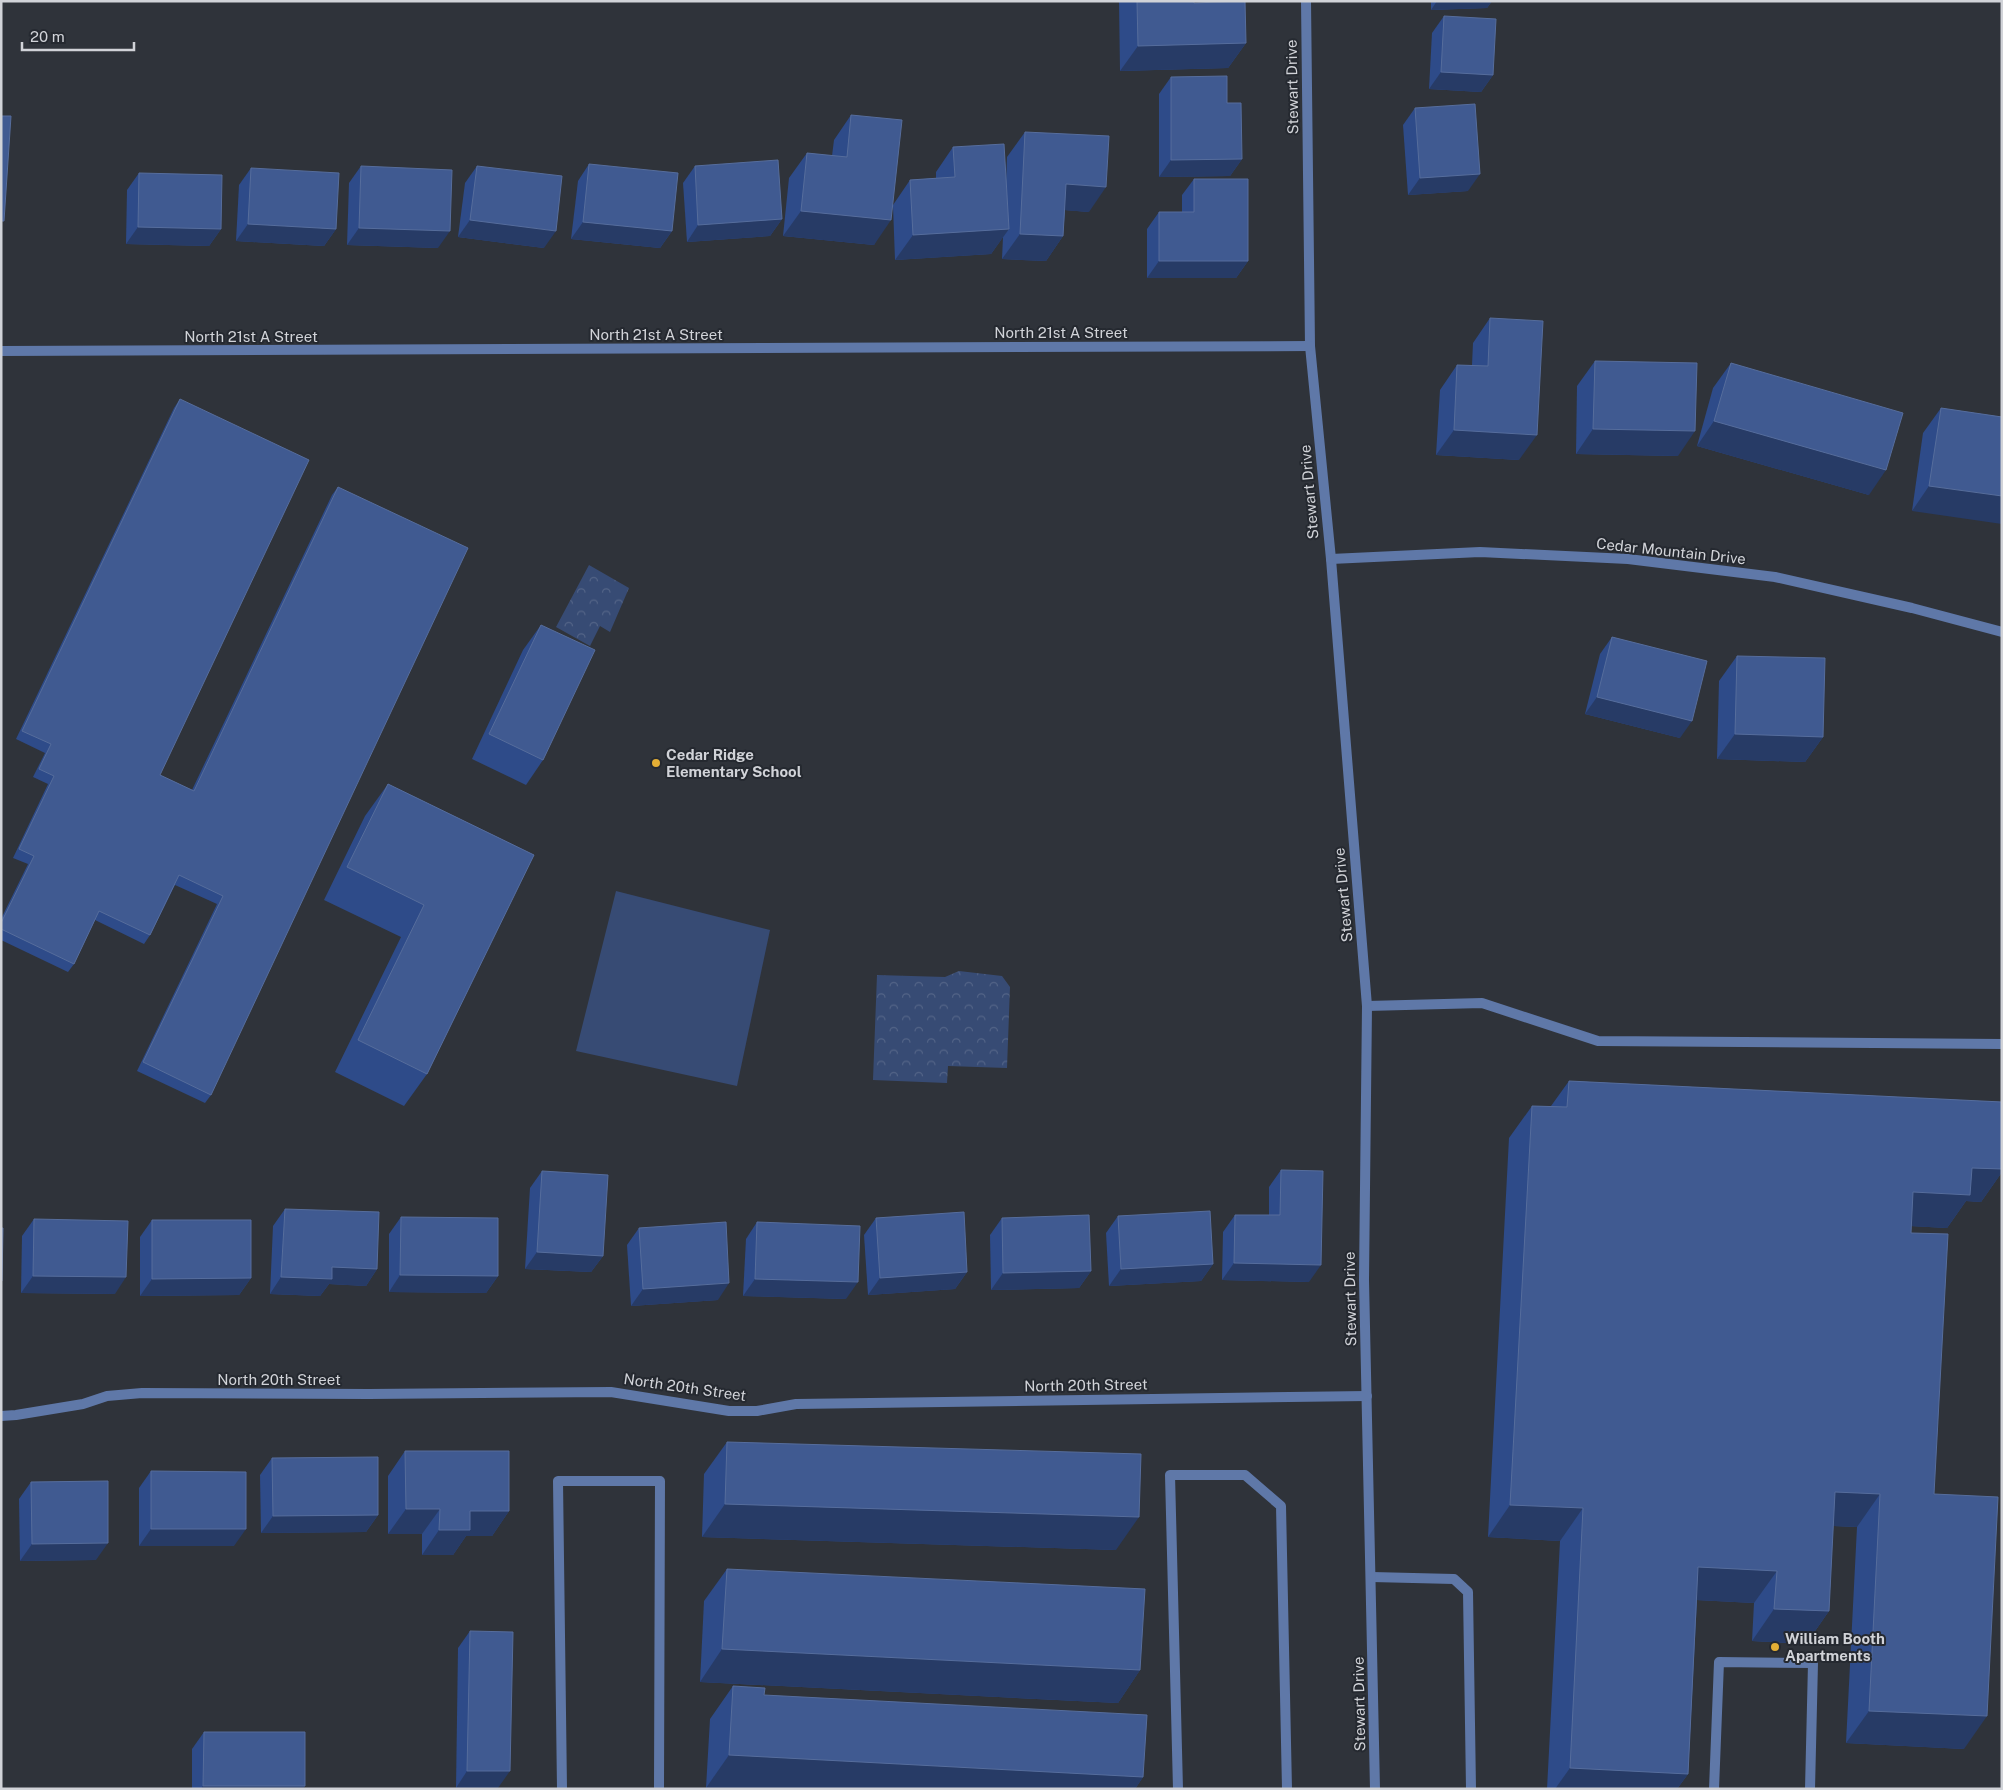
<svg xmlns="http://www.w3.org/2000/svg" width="2003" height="1790" font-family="'Public Sans',sans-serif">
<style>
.forest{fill:url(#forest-crowns)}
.pitch{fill:#374b74}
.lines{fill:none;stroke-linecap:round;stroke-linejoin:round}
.service{stroke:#5f78a8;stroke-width:10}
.minor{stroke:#5f78a8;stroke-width:10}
.wall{fill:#2e4b89}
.shaded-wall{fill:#273b66}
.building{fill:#405a91;stroke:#566d9c}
.poi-dot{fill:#e3ae35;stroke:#252930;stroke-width:2}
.labels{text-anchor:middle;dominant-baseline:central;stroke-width:4;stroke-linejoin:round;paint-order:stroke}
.street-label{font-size:15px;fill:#d1d3d8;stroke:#252930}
.poi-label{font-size:15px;font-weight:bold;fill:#d1d3d8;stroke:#252930;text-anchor:start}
</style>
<defs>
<pattern id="forest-crowns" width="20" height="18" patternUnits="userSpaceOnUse" patternTransform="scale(1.25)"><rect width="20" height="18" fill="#374b74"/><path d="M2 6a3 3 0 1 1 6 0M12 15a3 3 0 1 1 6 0" fill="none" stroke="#536487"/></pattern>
</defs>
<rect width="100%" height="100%" fill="#2f333a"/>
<g class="forest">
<polygon points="589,565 629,588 610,632 600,626 590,646 556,627"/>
<polygon points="959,971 1002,976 1010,987 1007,1068 948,1066 947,1083 873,1080 877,975 945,977"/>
</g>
<polygon class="pitch" points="616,891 770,930 737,1086 576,1051"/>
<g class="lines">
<g class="service">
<polyline points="1367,1006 1482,1003 1598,1041 2002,1044"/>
<polyline points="1372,1577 1454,1579 1468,1592 1471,1789"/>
<polyline points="562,1789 558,1481 660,1481 659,1789"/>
<polyline points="1178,1789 1170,1475 1245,1475 1281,1506 1287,1789"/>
<polyline points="1714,1789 1719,1662 1813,1663 1810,1789"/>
</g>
<g class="minor">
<polyline points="1306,1 1310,346 1331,559 1367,1006 1364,1280 1375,1789"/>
<polyline points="1,351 1310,346"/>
<polyline points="1331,559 1480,552 1628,559 1775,577 1912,608 2002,632"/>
<polyline points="1,1416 16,1415 83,1404 107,1396 142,1393 369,1394 611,1392 729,1411 757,1411 796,1404 1367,1396"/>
</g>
</g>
<g class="wall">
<polygon points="1119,1 1194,1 1194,3 1246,43 1228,68 1120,71"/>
<polygon points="1431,1 1492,1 1487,8 1431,10"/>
<polygon points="1444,16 1493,75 1481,92 1429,89 1432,33"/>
<polygon points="1171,77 1227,103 1242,159 1230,176 1159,177 1159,94"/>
<polygon points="1415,108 1468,191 1408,195 1403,125"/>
<polygon points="851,115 893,205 910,180 936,178 936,172 953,147 1006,182 1007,157 1025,132 1089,212 1065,210 1063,236 1046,261 1002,259 1003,237 991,254 895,260 893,206 874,245 783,236 789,178 807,153 832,156 834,140"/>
<polygon points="589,164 672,231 660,248 571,239 578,181"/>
<polygon points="361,166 438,248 347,245 349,183"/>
<polygon points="477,166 544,248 458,237 465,183"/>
<polygon points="695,166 782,219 770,236 687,242 683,183"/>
<polygon points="251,168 336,229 324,246 236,241 239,185"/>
<polygon points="139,173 221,229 209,246 126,244 127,190"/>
<polygon points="1194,179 1248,261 1236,278 1147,278 1147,229 1159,212 1182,212 1182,195"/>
<polygon points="1490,318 1519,460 1436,455 1440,390 1457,365 1472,365 1473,343"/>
<polygon points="1595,361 1678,456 1576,454 1577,386"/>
<polygon points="1731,363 1869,495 1697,446 1713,388"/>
<polygon points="180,399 160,775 192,790 332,495 338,487 211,1095 205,1103 137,1071 217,904 175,885 150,935 144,944 95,920 74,964 68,972 1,940 1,919 28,864 13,858 48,784 33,777 45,753 16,739 174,408"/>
<polygon points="1941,408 2002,417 1912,511 1923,433"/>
<polygon points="541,625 543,760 526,785 472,759 523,650"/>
<polygon points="1612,637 1680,738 1585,714 1600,654"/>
<polygon points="1737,656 1823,737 1805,762 1717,759 1719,681"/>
<polygon points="388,784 534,855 427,1074 404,1106 335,1072 401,937 324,900 365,816"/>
<polygon points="1569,1081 2002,1102 2002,1172 1981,1202 1966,1201 1947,1228 1911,1226 1911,1233 1934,1494 1964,1749 1846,1743 1857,1527 1833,1526 1829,1611 1806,1644 1752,1641 1754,1603 1697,1600 1688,1774 1677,1789 1547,1789 1560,1541 1488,1537 1509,1138 1532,1106 1551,1106"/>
<polygon points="1281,1170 1309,1282 1222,1280 1223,1232 1235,1215 1269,1215 1269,1187"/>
<polygon points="542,1171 603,1256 591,1272 525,1269 530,1188"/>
<polygon points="285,1209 377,1269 366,1286 329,1284 320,1296 270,1294 273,1226"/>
<polygon points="1118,1216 1213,1264 1201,1281 1109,1286 1106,1233"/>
<polygon points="401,1217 498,1276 486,1293 389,1292 389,1234"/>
<polygon points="876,1218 967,1272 955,1289 868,1295 864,1235"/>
<polygon points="1002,1218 1091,1271 1079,1288 991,1290 990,1235"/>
<polygon points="34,1219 115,1294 21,1293 22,1236"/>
<polygon points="152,1220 251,1278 239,1295 140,1296 140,1237"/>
<polygon points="757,1222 846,1299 743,1296 746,1239"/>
<polygon points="639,1228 718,1300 631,1306 627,1245"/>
<polygon points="727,1442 1116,1550 702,1537 704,1474"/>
<polygon points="405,1451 509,1511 492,1536 466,1536 453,1555 422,1555 422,1534 388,1534 388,1476"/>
<polygon points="272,1458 378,1515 366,1532 261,1533 260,1475"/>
<polygon points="151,1471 234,1546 139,1546 139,1488"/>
<polygon points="31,1482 96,1560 20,1561 19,1499"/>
<polygon points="727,1569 1140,1670 1118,1703 700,1682 704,1601"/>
<polygon points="470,1631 498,1788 456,1788 458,1648"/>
<polygon points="733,1686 764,1695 1143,1777 1135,1789 723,1789 706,1788 710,1719"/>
<polygon points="204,1732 303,1789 192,1789 192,1749"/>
</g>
<g class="shaded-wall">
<polygon points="1437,1 1492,1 1487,8 1431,10"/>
<polygon points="1246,43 1228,68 1120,71 1138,46"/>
<polygon points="1441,72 1493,75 1481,92 1429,89"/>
<polygon points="1242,159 1230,176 1159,177 1171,160"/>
<polygon points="1480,174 1468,191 1408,195 1420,178"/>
<polygon points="1066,184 1106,187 1089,212 1049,209"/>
<polygon points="801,211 891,220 874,245 783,236"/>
<polygon points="782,219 770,236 687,242 698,225"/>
<polygon points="470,220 556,231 544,248 458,237"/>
<polygon points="583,222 672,231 660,248 571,239"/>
<polygon points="248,224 336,229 324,246 236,241"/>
<polygon points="138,227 221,229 209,246 126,244"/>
<polygon points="359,228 450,231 438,248 347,245"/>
<polygon points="1009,229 991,254 895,260 913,235"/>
<polygon points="1020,234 1063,236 1046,261 1002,259"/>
<polygon points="1159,261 1248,261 1236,278 1147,278"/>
<polygon points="1714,421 1886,470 1869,495 1697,446"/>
<polygon points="1593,429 1695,431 1678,456 1576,454"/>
<polygon points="1454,430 1537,435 1519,460 1436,455"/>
<polygon points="1929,486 2002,496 2002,524 1912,511"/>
<polygon points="1597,697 1692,721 1680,738 1585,714"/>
<polygon points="1735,734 1823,737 1805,762 1717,759"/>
<polygon points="1972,1168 2002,1169 2002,1172 1981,1202 1966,1201 1947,1228 1890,1225 1913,1192"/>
<polygon points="537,1252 603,1256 591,1272 525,1269"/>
<polygon points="1234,1263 1321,1265 1309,1282 1222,1280"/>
<polygon points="1213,1264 1201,1281 1109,1286 1121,1269"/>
<polygon points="332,1267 377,1269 366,1286 329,1284 320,1296 270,1294 281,1277"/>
<polygon points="1091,1271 1079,1288 991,1290 1003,1273"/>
<polygon points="967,1272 955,1289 868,1295 880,1278"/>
<polygon points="400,1275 498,1276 486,1293 389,1292"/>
<polygon points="33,1276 126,1277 115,1294 21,1293"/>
<polygon points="251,1278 239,1295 140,1296 152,1279"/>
<polygon points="755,1279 858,1282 846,1299 743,1296"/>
<polygon points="729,1283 718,1300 631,1306 643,1289"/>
<polygon points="1835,1492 1880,1494 1857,1527 1812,1525"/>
<polygon points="725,1504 1139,1517 1116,1550 702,1537"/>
<polygon points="1510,1505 1583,1508 1560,1541 1488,1537"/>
<polygon points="406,1509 440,1509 422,1534 388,1534"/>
<polygon points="470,1511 509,1511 492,1536 466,1536 453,1555 422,1555 439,1530"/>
<polygon points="378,1515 366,1532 261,1533 273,1516"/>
<polygon points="151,1529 246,1529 234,1546 139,1546"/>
<polygon points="108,1543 96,1560 20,1561 32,1544"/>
<polygon points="1698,1567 1777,1571 1754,1603 1676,1599"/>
<polygon points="1774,1609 1829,1611 1806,1644 1752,1641"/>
<polygon points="722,1649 1140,1670 1118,1703 700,1682"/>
<polygon points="1869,1711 1987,1716 1964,1749 1846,1743"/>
<polygon points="729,1755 1143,1777 1135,1789 723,1789 706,1788"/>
<polygon points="1570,1768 1688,1774 1677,1789 1555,1789"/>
<polygon points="467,1771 510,1771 498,1788 456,1788"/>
<polygon points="203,1786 305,1786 303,1789 201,1789"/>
</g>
<g class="building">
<polygon points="1137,1 1194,1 1194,3 1245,1 1246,43 1138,46"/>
<polygon points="1444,16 1496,19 1493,75 1441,72"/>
<polygon points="1227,76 1227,103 1241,103 1242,159 1171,160 1171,77"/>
<polygon points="1475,104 1480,174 1420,178 1415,108"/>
<polygon points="851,115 902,120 891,220 801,211 807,153 847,157"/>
<polygon points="1,116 11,116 4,221 1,221"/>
<polygon points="1025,132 1109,136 1106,187 1066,184 1063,236 1020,234"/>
<polygon points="1004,144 1009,229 913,235 910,180 955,177 953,147"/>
<polygon points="778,160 782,219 698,225 695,166"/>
<polygon points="589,164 678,173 672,231 583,222"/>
<polygon points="361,166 452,170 450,231 359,228"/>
<polygon points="477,166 562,176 556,231 470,220"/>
<polygon points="251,168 339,173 336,229 248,224"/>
<polygon points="139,173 222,175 221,229 138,227"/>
<polygon points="1194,179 1248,179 1248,261 1159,261 1159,212 1194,212"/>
<polygon points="1490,318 1543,321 1537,435 1454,430 1457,365 1488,366"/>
<polygon points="1595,361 1697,363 1695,431 1593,429"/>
<polygon points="1731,363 1903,413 1886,470 1714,421"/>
<polygon points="180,399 309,460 160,775 194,791 338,487 468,548 211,1095 143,1062 223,896 179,875 150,935 99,911 74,964 1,929 1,923 34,856 19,849 54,776 39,769 51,744 22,731"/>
<polygon points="1941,408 2002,417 2002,496 1929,486"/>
<polygon points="541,625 595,650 543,760 489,734"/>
<polygon points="1612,637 1707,661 1692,721 1597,697"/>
<polygon points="1737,656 1825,658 1823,737 1735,734"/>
<polygon points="388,784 534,855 427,1074 358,1040 424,905 347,867"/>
<polygon points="1569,1081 2002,1102 2002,1169 1972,1168 1970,1195 1913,1192 1911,1233 1948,1234 1934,1494 1998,1497 1987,1716 1869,1711 1880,1494 1835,1492 1829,1611 1774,1609 1777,1571 1698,1567 1688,1774 1570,1768 1583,1508 1510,1505 1532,1106 1567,1107"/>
<polygon points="1281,1170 1323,1171 1321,1265 1234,1263 1235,1215 1280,1215"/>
<polygon points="542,1171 608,1175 603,1256 537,1252"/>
<polygon points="285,1209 379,1212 377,1269 332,1267 332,1279 281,1277"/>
<polygon points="1210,1211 1213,1264 1121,1269 1118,1216"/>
<polygon points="964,1212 967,1272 880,1278 876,1218"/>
<polygon points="1089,1215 1091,1271 1003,1273 1002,1218"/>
<polygon points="401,1217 498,1218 498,1276 400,1275"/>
<polygon points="34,1219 128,1221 126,1277 33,1276"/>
<polygon points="152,1220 251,1220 251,1278 152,1279"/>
<polygon points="726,1222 729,1283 643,1289 639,1228"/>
<polygon points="757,1222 860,1226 858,1282 755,1279"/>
<polygon points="1,1228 3,1228 2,1281 1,1281"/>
<polygon points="727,1442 1141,1454 1139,1517 725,1504"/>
<polygon points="405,1451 509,1451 509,1511 470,1511 470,1530 439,1530 440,1509 406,1509"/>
<polygon points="378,1457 378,1515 273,1516 272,1458"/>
<polygon points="151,1471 246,1472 246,1529 151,1529"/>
<polygon points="108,1481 108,1543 32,1544 31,1482"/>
<polygon points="727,1569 1145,1589 1140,1670 722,1649"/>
<polygon points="470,1631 513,1632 510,1771 467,1771"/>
<polygon points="733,1686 765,1688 764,1695 1147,1715 1143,1777 729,1755"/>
<polygon points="204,1732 305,1732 305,1786 203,1786"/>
</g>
<g class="poi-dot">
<circle cx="656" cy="763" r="5"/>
<circle cx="1775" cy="1647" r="5"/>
</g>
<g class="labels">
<g class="street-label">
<text transform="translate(1292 87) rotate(-91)">Stewart Drive</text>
<text x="1061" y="332">North 21st A Street</text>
<text x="656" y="334">North 21st A Street</text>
<text x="251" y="336">North 21st A Street</text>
<text transform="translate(1309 492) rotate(-95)">Stewart Drive</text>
<text transform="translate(1671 551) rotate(6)">Cedar Mountain Drive</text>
<text transform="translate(1343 895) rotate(-95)">Stewart Drive</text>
<text transform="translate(1350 1299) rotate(-91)">Stewart Drive</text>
<text x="279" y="1379">North 20th Street</text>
<text transform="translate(1086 1385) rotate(-1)">North 20th Street</text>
<text transform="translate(685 1387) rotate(8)">North 20th Street</text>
<text transform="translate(1359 1704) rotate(-91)">Stewart Drive</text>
</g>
<g class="poi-label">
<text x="666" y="754">Cedar Ridge<tspan x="666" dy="17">Elementary School</tspan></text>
<text x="1785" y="1638">William Booth<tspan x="1785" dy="17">Apartments</tspan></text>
</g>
</g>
<rect width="2003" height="1790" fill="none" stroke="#d1d3d8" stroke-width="5"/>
<path d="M22 42v8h112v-8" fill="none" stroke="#d1d3d8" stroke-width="2.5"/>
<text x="30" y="42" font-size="15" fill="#d1d3d8" stroke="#252930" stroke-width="4" paint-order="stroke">20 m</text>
</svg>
